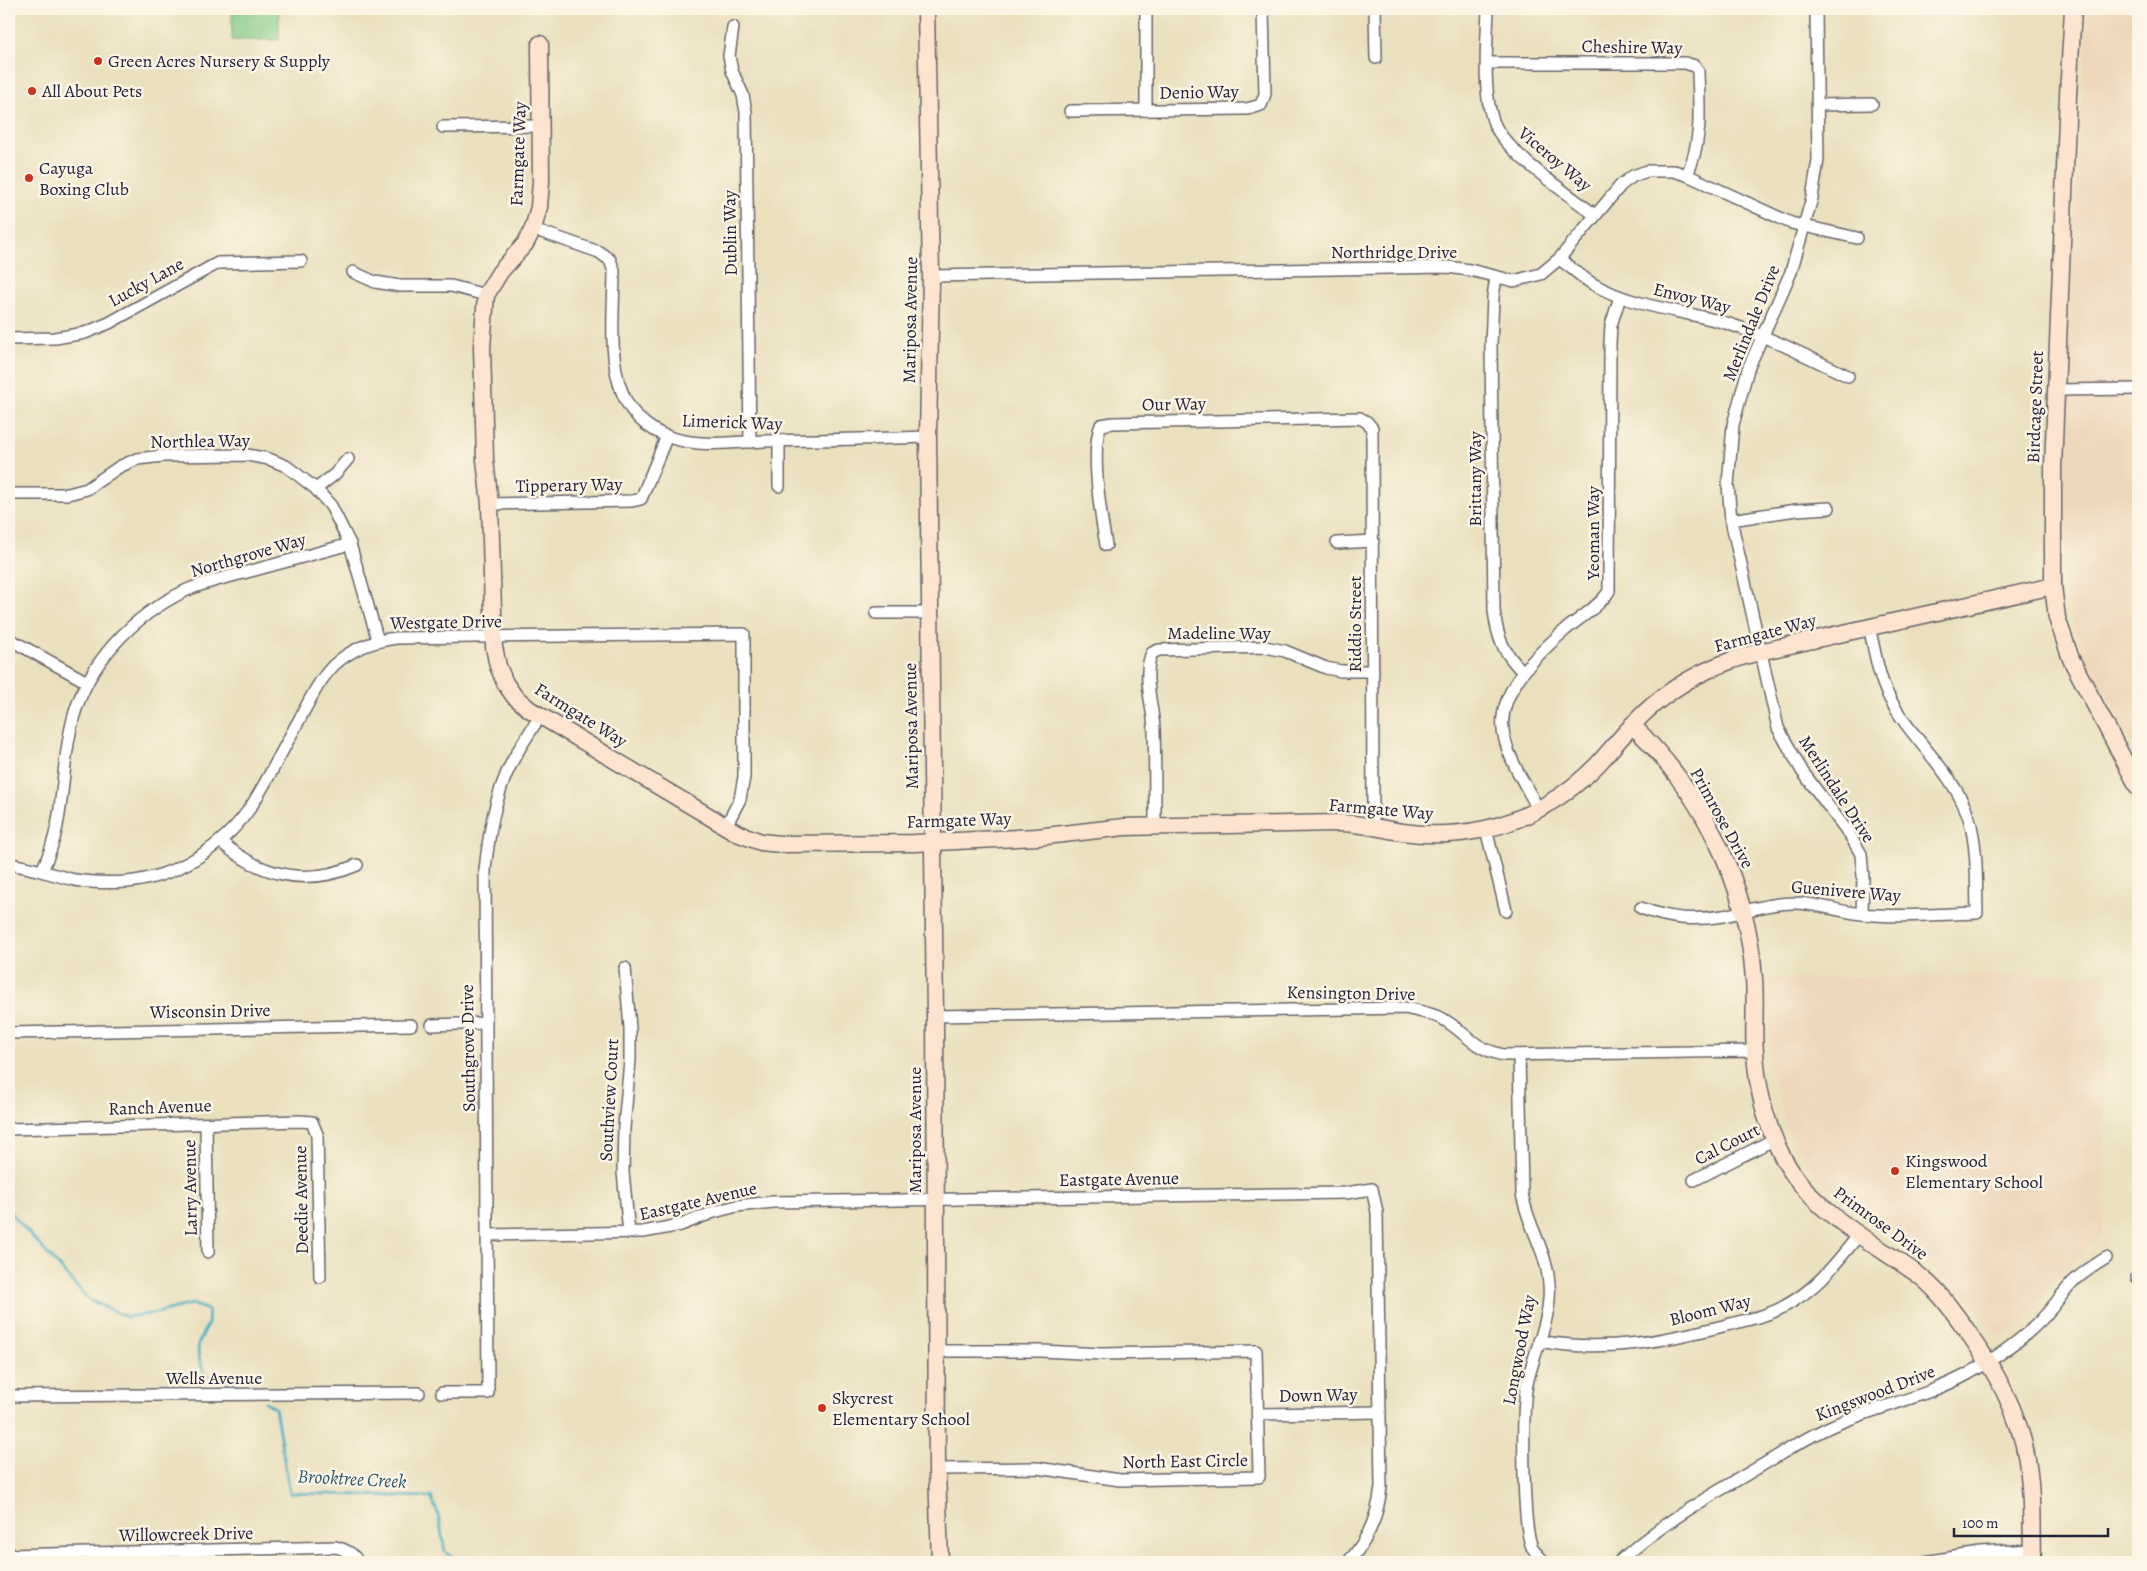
<svg xmlns="http://www.w3.org/2000/svg" width="2147" height="1571" font-family="Alegreya,serif">
<style>
.built{fill:#edd7bb}
.green{fill:#80c783;stroke:#51745f}
.lines{fill:none;stroke-linecap:round;stroke-linejoin:round}
.stream{stroke:#3da9bd;stroke-width:3}
.street-casing{stroke:#686469;stroke-width:14}
.secondary-casing{stroke:#686469;stroke-width:19}
.street{stroke:#fff;stroke-width:11}
.secondary{stroke:#fde4d0;stroke-width:16}
.poi-dot{fill:#c8321e;stroke:#fcf5e5;stroke-width:2}
.labels{text-anchor:middle;dominant-baseline:central;stroke-width:5;stroke-linejoin:round;paint-order:stroke}
.street-label{font-size:18px;fill:#22223b;stroke:#fcf5e5}
.poi-label{font-size:18px;fill:#22223b;stroke:#fcf5e5;text-anchor:start}
.water-label{font-size:19px;font-style:italic;fill:#2d586f;stroke:#fcf5e5}
</style>
<rect width="100%" height="100%" fill="#fcf5e5"/>
<filter id="ink" filterUnits="userSpaceOnUse"><feTurbulence type="fractalNoise" baseFrequency=".02" numOctaves="2"/><feDisplacementMap in="SourceGraphic" scale="10" xChannelSelector="R" yChannelSelector="G"/><feConvolveMatrix kernelMatrix="1 2 1 2 8 2 1 2 1" color-interpolation-filters="sRGB"/></filter>
<filter id="wash" filterUnits="userSpaceOnUse"><feTurbulence type="fractalNoise" baseFrequency=".0096" numOctaves="4" result="noise"/><feDisplacementMap in="SourceGraphic" scale="20" xChannelSelector="R" yChannelSelector="G"/><feGaussianBlur stdDeviation="1.12" result="paint"/><feColorMatrix in="noise" values="0 0 0 0 0 0 0 0 0 0 0 0 0 0 0 0 0 1.4 0 .05"/><feComposite in="paint" operator="in"/></filter>
<g filter="url(#wash)">
<rect width="100%" height="100%" fill="#eae0be"/>
<g class="built">
<polygon points="2088,9 2138,9 2138,755 2082,651 2073,624 2068,604 2065,573 2064,483 2068,402 2069,306"/>
<polygon points="2105,974 2103,1230 2016,1326 2004,1334 1997,1335 1961,1293 1927,1260 1850,1209 1815,1173 1786,1126 1770,1065 1768,978"/>
</g>
<rect class="green" x="232" y="9" width="47" height="31"/>
<g class="lines">
<g class="stream">
<path d="M 9,1207 L 9,1211 L 89,1300 L 127,1317 L 156,1313 L 192,1304 L 208,1310 C 210,1329 206,1324 200,1340 C 195,1352 201,1364 205,1375 L 231,1382 L 242,1388"/>
<polyline points="265,1402 275,1408 290,1493 431,1497 438,1514 445,1552 462,1562"/>
</g>
</g>
</g>
<g filter="url(#ink)">
<g class="lines">
<defs>
<g id="street">
<polyline points="1375,9 1376,58"/>
<path d="M 1488,9 C 1487,41 1482,94 1494,123 C 1505,152 1568,194 1595,215"/>
<polyline points="1816,9 1818,160 1812,198 1791,272 1748,369 1733,425 1728,485 1731,520 1778,728 1802,771 1850,835 1861,854 1863,877 1862,914"/>
<polyline points="733,27 729,56 732,71 743,95 746,112 750,442"/>
<path d="M 1487,63 L 1685,63 L 1695,66 L 1698,71 C 1699,110 1703,138 1687,175"/>
<polyline points="1818,105 1872,104"/>
<polyline points="1146,110 1146,9"/>
<polyline points="1070,111 1247,109 1261,105 1265,94 1263,9"/>
<polyline points="443,127 541,126"/>
<path d="M 533,229 L 599,252 L 610,260 L 614,271 C 614,308 608,358 622,392 C 632,419 656,436 684,441 C 710,446 739,442 764,441 C 819,440 873,439 928,437"/>
<path d="M 1559,259 C 1571,267 1581,277 1593,284 C 1636,309 1687,310 1732,325 C 1772,338 1810,358 1848,376"/>
<polyline points="353,272 375,282 400,286 451,286 486,295"/>
<polyline points="931,276 1447,267 1470,270 1514,281 1541,274 1559,259 1621,185 1633,176 1647,171 1674,171 1687,175 1791,223 1857,238"/>
<path d="M 1496,277 L 1493,297 L 1491,345 L 1494,610 C 1497,638 1503,652 1523,672"/>
<polyline points="9,339 55,338 85,333 109,323 218,263 301,261"/>
<polyline points="2056,390 2138,389"/>
<polyline points="779,441 779,486"/>
<polyline points="316,489 335,474 348,459"/>
<polyline points="9,494 68,494 87,489 119,467 137,459 163,456 247,455 269,459 286,466 298,475 316,489 331,506 350,544 378,641"/>
<polyline points="490,504 632,501 641,499 667,436"/>
<polyline points="1731,520 1796,510 1829,508"/>
<polyline points="1337,543 1373,541"/>
<path d="M 1106,545 C 1101,518 1090,449 1101,425 L 1113,423 L 1360,418 L 1367,422 L 1372,428 L 1373,826"/>
<polyline points="876,613 929,613"/>
<polyline points="9,639 87,682"/>
<path d="M 1538,809 C 1527,787 1511,764 1505,740 C 1492,697 1534,657 1564,631 C 1578,619 1600,606 1609,591 L 1610,343 L 1611,325 L 1620,297"/>
<path d="M 1155,827 C 1155,794 1155,762 1154,729 C 1153,707 1142,674 1152,653 L 1159,650 L 1265,647 L 1285,651 L 1326,668 L 1341,671 L 1373,671"/>
<polyline points="1486,829 1506,911"/>
<path d="M 220,841 C 261,877 306,887 357,865"/>
<path d="M 9,864 C 32,867 52,875 75,880 C 92,883 110,883 127,882 C 177,877 225,846 252,805 C 269,778 283,749 298,722 C 309,702 318,681 334,665 C 351,649 373,641 396,638 L 744,634 L 744,777 L 740,799 L 726,826"/>
<path d="M 42,870 C 67,820 59,772 73,719 C 88,662 133,616 185,591 C 206,581 229,577 251,571 C 284,562 317,553 350,544"/>
<path d="M 1641,908 C 1669,919 1693,921 1723,916 C 1747,911 1769,903 1794,903 C 1818,903 1839,912 1862,914 C 1898,918 1940,914 1977,913 C 1976,881 1978,849 1969,818 C 1953,770 1911,740 1889,697 C 1878,676 1875,651 1869,627"/>
<polyline points="625,968 630,1028 630,1060 624,1128 623,1172 629,1233"/>
<path d="M 935,1016 L 1405,1008 C 1418,1011 1431,1013 1443,1019 C 1468,1034 1472,1048 1503,1055 L 1755,1051"/>
<polyline points="432,1025 486,1023"/>
<polyline points="9,1033 411,1025"/>
<path d="M 1519,1056 L 1522,1193 C 1527,1225 1547,1251 1549,1284 C 1552,1318 1534,1351 1527,1384 C 1522,1409 1522,1527 1532,1547 C 1535,1552 1540,1558 1544,1562"/>
<polyline points="206,1124 208,1252"/>
<polyline points="9,1129 300,1121 312,1122 317,1134 320,1277"/>
<polyline points="1694,1180 1775,1139"/>
<path d="M 488,1235 L 643,1232 L 681,1225 L 714,1212 L 737,1206 L 773,1202 L 1346,1193 L 1372,1189 L 1377,1212 L 1381,1487 C 1378,1516 1368,1541 1348,1562"/>
<polyline points="2137,1277 2138,1277"/>
<path d="M 1539,1341 C 1603,1353 1665,1341 1727,1325 C 1746,1320 1768,1316 1785,1306 C 1818,1288 1835,1264 1858,1236"/>
<polyline points="936,1351 1041,1351 1101,1354 1256,1351 1259,1477 1120,1480 1037,1468 937,1469"/>
<path d="M 442,1393 L 488,1393 L 485,870 C 489,833 495,795 512,762 C 520,746 531,731 540,716"/>
<polyline points="9,1396 419,1393"/>
<polyline points="1258,1414 1380,1412"/>
<path d="M 9,1555 L 336,1547 C 344,1549 355,1554 357,1562"/>
<path d="M 1619,1562 C 1662,1522 1709,1497 1759,1467 C 1783,1453 1808,1436 1834,1425 C 1879,1406 1926,1397 1968,1374 C 1994,1359 2021,1341 2041,1320 C 2053,1308 2063,1292 2075,1280 C 2085,1271 2095,1265 2106,1258"/>
<polyline points="1925,1562 1979,1553 2032,1550"/>
</g>
<g id="secondary">
<polyline points="926,9 931,276 928,437 935,1016 937,1469 940,1562"/>
<polyline points="2073,9 2068,95 2053,467 2053,586 2057,618 2071,659 2138,787"/>
<path d="M 540,44 L 541,181 L 539,207 L 533,229 L 525,244 L 500,272 L 486,295 L 482,347 L 485,460 L 490,504 L 494,647 L 498,666 L 505,683 L 514,696 L 529,709 L 737,833 L 761,842 L 780,844 L 915,843 L 1037,837 L 1124,827 L 1338,823 C 1361,823 1380,829 1402,832 C 1430,836 1457,835 1485,829 C 1528,820 1568,795 1598,764 C 1616,744 1632,723 1652,706 C 1683,679 1720,662 1759,652 L 2053,586"/>
<path d="M 1632,725 C 1701,791 1748,883 1754,979 C 1756,1003 1753,1028 1755,1052 C 1757,1087 1766,1124 1782,1156 C 1811,1211 1864,1237 1913,1271 C 1935,1286 1950,1307 1965,1328 C 1994,1368 2019,1411 2027,1460 C 2033,1494 2031,1528 2032,1562"/>
</g>
</defs>
<use href="#street" class="street-casing"/>
<use href="#secondary" class="secondary-casing"/>
<use href="#street" class="street"/>
<use href="#secondary" class="secondary"/>
</g>
</g>
<g class="poi-dot">
<circle cx="98" cy="61" r="5"/>
<circle cx="32" cy="91" r="5"/>
<circle cx="29" cy="178" r="5"/>
<circle cx="1895" cy="1171" r="5"/>
<circle cx="822" cy="1408" r="5"/>
</g>
<g class="labels">
<g class="street-label">
<text transform="translate(1632 47) rotate(1)">Cheshire Way</text>
<text transform="translate(1199 92) rotate(-1)">Denio Way</text>
<text transform="translate(518 154) rotate(-88)">Farmgate Way</text>
<text transform="translate(1555 159) rotate(40)">Viceroy Way</text>
<text transform="translate(730 233) rotate(-91)">Dublin Way</text>
<text x="1394" y="252">Northridge Drive</text>
<text transform="translate(146 282) rotate(-29)">Lucky Lane</text>
<text transform="translate(1692 298) rotate(14)">Envoy Way</text>
<text transform="translate(910 320) rotate(-89)">Mariposa Avenue</text>
<text transform="translate(1751 323) rotate(-68)">Merlindale Drive</text>
<text transform="translate(1174 404) rotate(-1)">Our Way</text>
<text transform="translate(2035 407) rotate(-88)">Birdcage Street</text>
<text transform="translate(732 422) rotate(2)">Limerick Way</text>
<text transform="translate(200 441) rotate(-1)">Northlea Way</text>
<text transform="translate(1475 479) rotate(-90)">Brittany Way</text>
<text transform="translate(569 485) rotate(-1)">Tipperary Way</text>
<text transform="translate(1593 533) rotate(-90)">Yeoman Way</text>
<text transform="translate(248 555) rotate(-16)">Northgrove Way</text>
<text transform="translate(446 622) rotate(-1)">Westgate Drive</text>
<text transform="translate(1355 624) rotate(-90)">Riddio Street</text>
<text x="1219" y="633">Madeline Way</text>
<text transform="translate(1765 633) rotate(-15)">Farmgate Way</text>
<text transform="translate(581 715) rotate(32)">Farmgate Way</text>
<text transform="translate(911 726) rotate(-91)">Mariposa Avenue</text>
<text transform="translate(1837 789) rotate(57)">Merlindale Drive</text>
<text transform="translate(1381 809) rotate(5)">Farmgate Way</text>
<text transform="translate(1722 818) rotate(61)">Primrose Drive</text>
<text transform="translate(959 820) rotate(-2)">Farmgate Way</text>
<text transform="translate(1846 891) rotate(5)">Guenivere Way</text>
<text transform="translate(1351 993) rotate(1)">Kensington Drive</text>
<text transform="translate(210 1011) rotate(-1)">Wisconsin Drive</text>
<text transform="translate(468 1048) rotate(-91)">Southgrove Drive</text>
<text transform="translate(609 1100) rotate(-87)">Southview Court</text>
<text transform="translate(160 1107) rotate(-2)">Ranch Avenue</text>
<text transform="translate(915 1130) rotate(-90)">Mariposa Avenue</text>
<text transform="translate(1727 1144) rotate(-27)">Cal Court</text>
<text transform="translate(1119 1179) rotate(-1)">Eastgate Avenue</text>
<text transform="translate(190 1188) rotate(-91)">Larry Avenue</text>
<text transform="translate(301 1200) rotate(-91)">Deedie Avenue</text>
<text transform="translate(698 1201) rotate(-13)">Eastgate Avenue</text>
<text transform="translate(1881 1223) rotate(36)">Primrose Drive</text>
<text transform="translate(1710 1310) rotate(-14)">Bloom Way</text>
<text transform="translate(1519 1350) rotate(-79)">Longwood Way</text>
<text x="214" y="1378">Wells Avenue</text>
<text transform="translate(1875 1393) rotate(-21)">Kingswood Drive</text>
<text transform="translate(1318 1395) rotate(-1)">Down Way</text>
<text transform="translate(1185 1461) rotate(-1)">North East Circle</text>
<text transform="translate(186 1534) rotate(-1)">Willowcreek Drive</text>
</g>
<g class="poi-label">
<text x="108" y="61">Green Acres Nursery &amp; Supply</text>
<text x="42" y="91">All About Pets</text>
<text x="39" y="168">Cayuga<tspan x="39" dy="21">Boxing Club</tspan></text>
<text x="1905" y="1161">Kingswood<tspan x="1905" dy="21">Elementary School</tspan></text>
<text x="832" y="1398">Skycrest<tspan x="832" dy="21">Elementary School</tspan></text>
</g>
<g class="water-label">
<text transform="translate(352 1479) rotate(3)">Brooktree Creek</text>
</g>
</g>
<rect width="2147" height="1571" fill="none" stroke="#fcf5e5" stroke-width="30"/>
<path d="M1954 1528v8h154v-8" fill="none" stroke="#22223b" stroke-width="2.5"/>
<text x="1962" y="1528" font-size="15" fill="#22223b" stroke="#fcf5e5" stroke-width="4" paint-order="stroke">100 m</text>
</svg>
